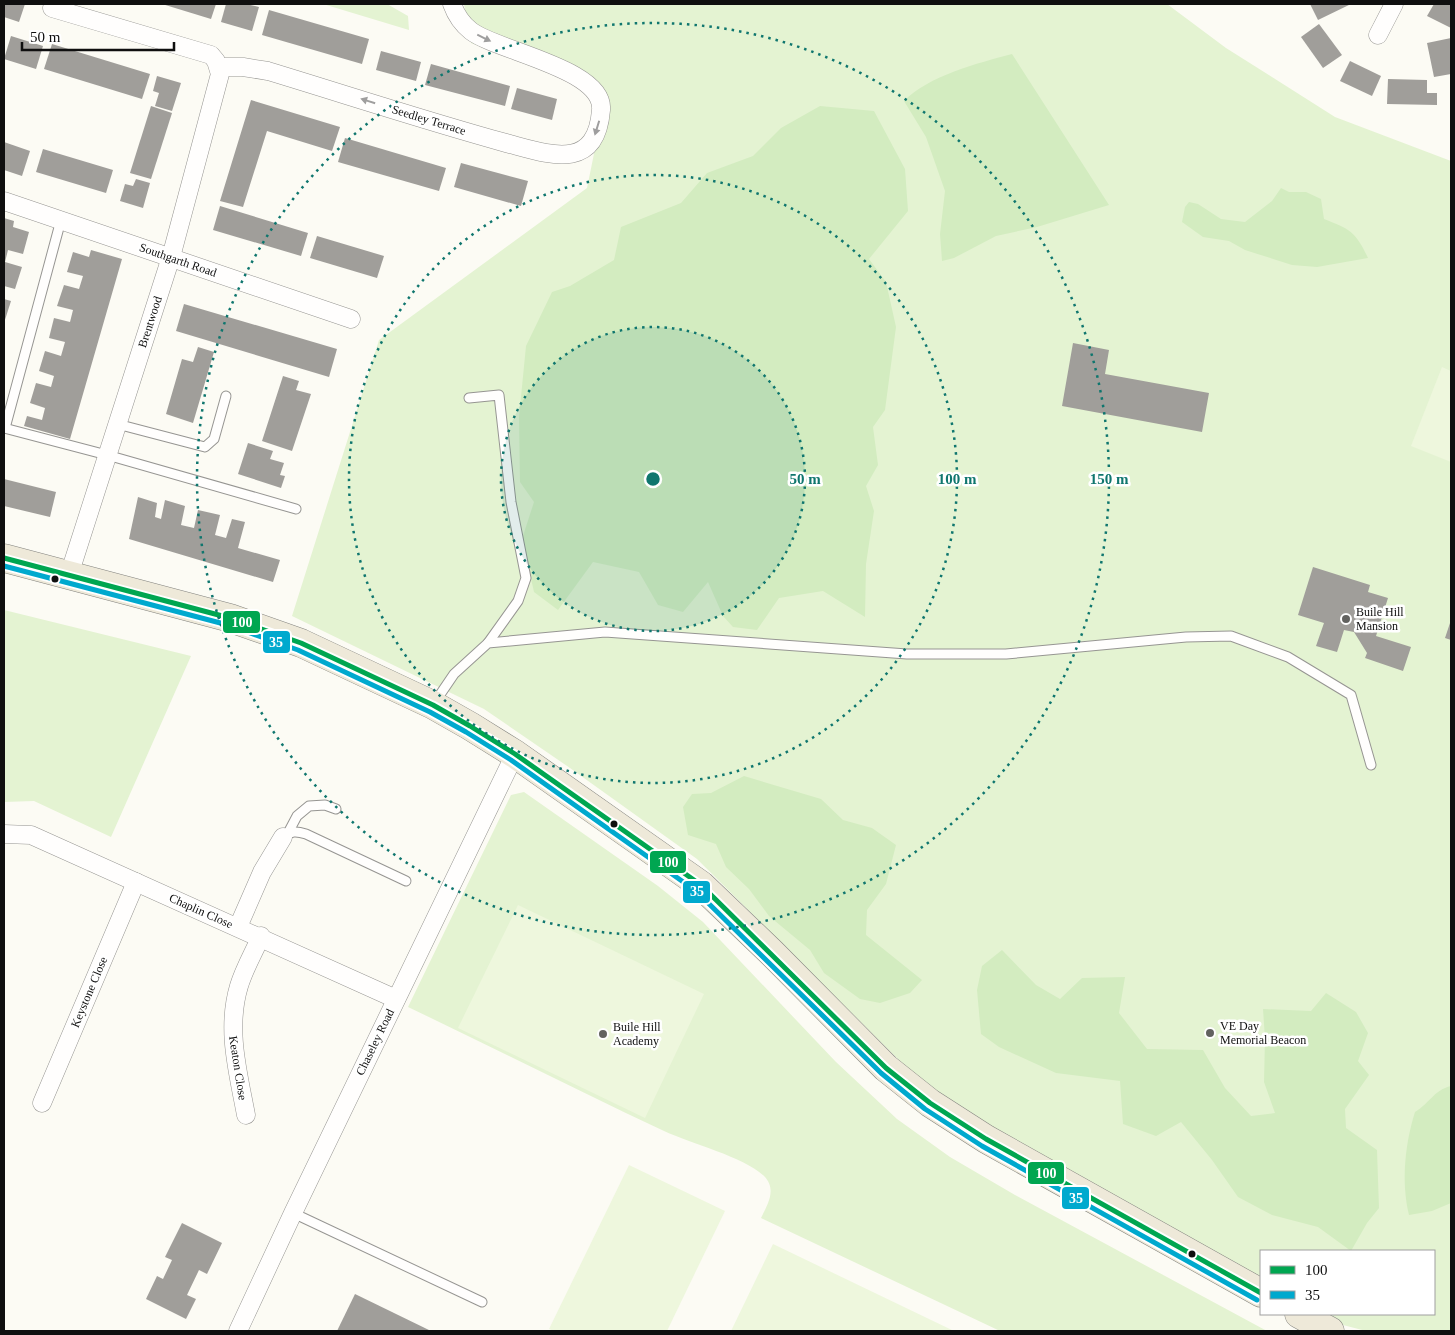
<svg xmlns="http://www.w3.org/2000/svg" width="1455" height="1335" font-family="Georgia,serif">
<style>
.green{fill:#e4f3d2}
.forest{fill:#d3ecc0}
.pitch{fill:#eef7dd}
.building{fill:#a09e9a}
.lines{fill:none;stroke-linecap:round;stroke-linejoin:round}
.lane-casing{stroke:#969592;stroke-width:11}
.street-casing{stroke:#969592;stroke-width:19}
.primary-casing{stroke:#83837f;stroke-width:29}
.lane{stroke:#fffefd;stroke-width:9}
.street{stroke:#fffefd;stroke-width:18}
.primary{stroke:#eee9d9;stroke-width:28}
.bus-1-casing{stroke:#fff;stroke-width:9}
.bus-2-casing{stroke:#fff;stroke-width:9}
.bus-1{stroke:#00a651;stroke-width:5}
.bus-2{stroke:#00a9ce;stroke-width:5}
.oneway{fill:#9f9e9e}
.ring{fill:none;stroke:#0f766e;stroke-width:2.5;stroke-dasharray:2.5 5}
.bus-dot{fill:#0f0f0f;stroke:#fff;stroke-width:2}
.poi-dot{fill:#62625f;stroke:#fff;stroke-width:2}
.labels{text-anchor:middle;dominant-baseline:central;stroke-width:5;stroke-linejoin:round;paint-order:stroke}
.street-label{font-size:12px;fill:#0f0f0f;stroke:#fff}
.poi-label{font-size:12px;fill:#0f0f0f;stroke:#fff;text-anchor:start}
.centre{fill:#0f766e;stroke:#fff;stroke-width:2.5}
.ring-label{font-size:15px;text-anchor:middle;font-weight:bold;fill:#0f766e;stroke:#fff;stroke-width:5;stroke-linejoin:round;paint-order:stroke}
.line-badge{stroke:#fff;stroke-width:2}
.badge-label{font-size:14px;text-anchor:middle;font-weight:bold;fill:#fff}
</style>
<rect width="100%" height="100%" fill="#fcfbf4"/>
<g class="green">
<polygon points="323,4 387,4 408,16 409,30"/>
<polygon points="464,4 1167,4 1226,48 1335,117 1451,161 1451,1331 1366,1331 1343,1325 1323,1314 1434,1314 1434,1251 1261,1251 1261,1279 937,1098 697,859 570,768 484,709 292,616 379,340 587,188 606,95 471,43"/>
<polygon points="4,610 191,656 111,837 34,801 4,802"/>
<path d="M 524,792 L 658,886 L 703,922 L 836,1062 L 897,1119 L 950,1157 L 1015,1195 L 1267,1331 L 1000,1331 L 761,1218 C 768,1204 777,1189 764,1176 C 742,1156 692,1144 664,1131 C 578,1091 494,1048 408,1007 L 511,795 Z"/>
</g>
<g class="forest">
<path d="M 1012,54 L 1109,205 L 1037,227 L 996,236 L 954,258 L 942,261 L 940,234 L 945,191 L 926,137 L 904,101 C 928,76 978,63 1012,54 Z"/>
<polygon points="820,106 874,111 905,169 908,211 869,259 886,282 896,327 885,410 873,427 878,465 866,486 874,511 866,564 865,617 823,591 779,598 757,630 733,627 723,616 708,582 683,612 658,605 639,572 593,562 558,610 534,592 522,539 534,502 520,482 519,417 526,346 552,292 570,286 614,260 621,227 681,203 707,173 753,156 781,128"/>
<path d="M 1281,188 L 1289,192 L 1306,192 L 1321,199 L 1324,219 C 1350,229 1356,232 1368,258 L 1317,267 L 1292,265 L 1245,250 L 1229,241 L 1203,237 L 1182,222 L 1185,207 L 1189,202 L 1198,204 L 1221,219 L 1245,222 L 1272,201 Z"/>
<polygon points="744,776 821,799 843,820 872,828 896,845 886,884 867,910 866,935 922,980 910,993 880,1003 860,999 824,973 810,950 769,916 749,889 726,867 716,844 688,835 683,807 692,794 711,793"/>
<polygon points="1002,950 1036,985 1060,999 1082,978 1125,977 1119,1013 1147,1049 1203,1050 1225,1088 1251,1116 1275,1113 1264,1082 1265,1039 1263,1009 1311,1011 1326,993 1356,1012 1368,1033 1358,1061 1369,1075 1345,1109 1346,1128 1377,1150 1379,1208 1367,1223 1351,1251 1318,1227 1272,1215 1238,1197 1212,1160 1181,1122 1156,1136 1123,1124 1120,1081 1056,1073 999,1047 981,1034 977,990 982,966"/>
<path d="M 1451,1086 L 1451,1203 L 1432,1211 L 1409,1215 C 1401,1181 1405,1144 1415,1112 C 1430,1103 1434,1090 1451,1086 Z"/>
</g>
<g class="pitch">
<polygon points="1442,367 1451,371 1451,462 1411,446"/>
<polygon points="518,905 704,994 645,1118 458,1028"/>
<polygon points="629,1165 725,1211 667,1331 554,1331 549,1329"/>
<polygon points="773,1244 954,1331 731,1331"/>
</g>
<g class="building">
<polygon points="4,4 25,4 19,22 4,17"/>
<polygon points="162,4 216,4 211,19"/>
<polygon points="226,4 246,4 259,7 252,31 221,22"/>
<polygon points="1310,4 1351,4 1318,20"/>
<polygon points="1434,4 1451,4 1451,28 1427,16"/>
<polygon points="269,10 369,39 362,64 262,35"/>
<polygon points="1319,24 1342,55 1323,68 1301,37"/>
<polygon points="11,36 43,46 36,69 4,59"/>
<polygon points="1451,38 1451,74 1434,77 1427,43"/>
<polygon points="52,44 150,74 142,99 44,69"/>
<polygon points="381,51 421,62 416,81 376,70"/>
<polygon points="1350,61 1381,76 1372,96 1340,81"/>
<polygon points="431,64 510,86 505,106 425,85"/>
<polygon points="157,76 181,83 172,111 155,106 159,93 153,91"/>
<polygon points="1388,79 1427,80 1427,93 1437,93 1437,105 1387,104"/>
<polygon points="517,88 557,99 552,120 511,109"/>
<polygon points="251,100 340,127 332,151 267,131 243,207 220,201"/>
<polygon points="151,106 172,113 151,179 130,173"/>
<polygon points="345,138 446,168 439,191 338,162"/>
<polygon points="4,142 30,151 22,176 4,170"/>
<polygon points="43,149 113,170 106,193 36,172"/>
<polygon points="461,163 528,181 521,206 454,187"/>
<polygon points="136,179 150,183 143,208 120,201 125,184 133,186"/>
<polygon points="220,206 308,233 301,256 213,230"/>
<polygon points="4,218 14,221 13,227 29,232 23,254 8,250 5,262 22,267 15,289 4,286"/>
<polygon points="317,236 384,256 377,278 310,258"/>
<polygon points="91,250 122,259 70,439 24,426 27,416 42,420 45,408 30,403 36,383 51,387 54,376 39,371 45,351 61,356 65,342 49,338 54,318 70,322 73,310 57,306 64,285 79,289 83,276 67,272 73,252 89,257"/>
<polygon points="4,299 11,301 4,323"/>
<polygon points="184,304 337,349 329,377 176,331"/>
<polygon points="1073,343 1109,350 1105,374 1209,393 1202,432 1062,406"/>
<polygon points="198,347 214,352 193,423 166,414 182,359 193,362"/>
<polygon points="283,376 299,381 296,390 311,394 292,451 262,441"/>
<polygon points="248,443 273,451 270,459 284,463 280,475 285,476 281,488 238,474"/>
<polygon points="4,479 56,492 50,517 4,506"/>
<polygon points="138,497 157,503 155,517 161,519 165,500 185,506 181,525 194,528 198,510 220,515 215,535 226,538 232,519 245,522 238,548 280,560 273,582 129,539"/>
<polygon points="1313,567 1370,585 1368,592 1388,598 1376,636 1411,647 1403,671 1365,658 1367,653 1354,632 1344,630 1337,652 1316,646 1324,623 1298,615"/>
<polygon points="1451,620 1451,640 1445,638"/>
<polygon points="182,1223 222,1243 207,1274 199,1270 187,1295 196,1299 186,1319 146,1299 157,1276 163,1279 172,1260 165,1257"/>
<polygon points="355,1294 431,1331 337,1331"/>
</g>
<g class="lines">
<defs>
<g id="lane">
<polyline points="469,398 499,395 511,502 526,578 518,601 488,643"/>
<polyline points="117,424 205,447 214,439 226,396"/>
<polyline points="4,428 107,455 296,509"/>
<polyline points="5,428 61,220"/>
<polyline points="435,702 454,674 488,643 605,632 907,654 1006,654 1186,637 1231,636 1288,657 1351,695 1371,765"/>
<polyline points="288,833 297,816 309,806 325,805 336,809"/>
<path d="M 283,837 C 291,831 296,831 306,834 L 406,881"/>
<polyline points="293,1213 482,1302"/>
</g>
<g id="street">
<polyline points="52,8 211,55 216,61 220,74 171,257 69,575"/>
<polyline points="1378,35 1394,4"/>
<path d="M 219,67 L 243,67 L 268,71 C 347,95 426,121 506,143 C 548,154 596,173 601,110 C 605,69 497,51 471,31 C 462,24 456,15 452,4"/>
<polyline points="4,201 351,319"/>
<polyline points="4,834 31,835 396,999"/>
<polyline points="238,927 262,872 283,837"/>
<polyline points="42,1103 136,882"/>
<path d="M 246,1115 C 238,1072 226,1029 239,986 C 244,969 254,952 261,936"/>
<polyline points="238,1331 293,1213 515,754"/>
</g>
<g id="primary">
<polyline points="4,558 230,618 301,643 433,705 470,726 515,754 701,885 771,952 886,1068 930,1103 986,1139 1261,1293"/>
<polyline points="1299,1314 1330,1331"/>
</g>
</defs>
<use href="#lane" class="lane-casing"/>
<use href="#street" class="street-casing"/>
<use href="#primary" class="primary-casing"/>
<use href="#lane" class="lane"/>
<use href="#street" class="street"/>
<use href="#primary" class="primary"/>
<defs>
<polyline id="bus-1" points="4,558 230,618 301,643 433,705 470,726 515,754 701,885 886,1068 930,1103 986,1139 1261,1293"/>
<polyline id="bus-2" points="4,566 228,625 298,650 430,712 466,732 511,760 696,891 881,1073 925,1109 982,1146 1257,1300"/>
</defs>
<use href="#bus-1" class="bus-1-casing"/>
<use href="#bus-2" class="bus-2-casing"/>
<use href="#bus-1" class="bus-1"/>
<use href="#bus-2" class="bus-2"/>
</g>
<defs><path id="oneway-solid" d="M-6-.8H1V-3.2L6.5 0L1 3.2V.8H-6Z" transform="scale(1.25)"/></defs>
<g class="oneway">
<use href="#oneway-solid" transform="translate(484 38) rotate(26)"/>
<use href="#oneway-solid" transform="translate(368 101) rotate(-163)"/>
<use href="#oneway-solid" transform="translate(597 128) rotate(107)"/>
</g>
<circle cx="653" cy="479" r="152" fill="#0f766e" fill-opacity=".12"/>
<g class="ring">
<circle cx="653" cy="479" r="152"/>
<circle cx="653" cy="479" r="304"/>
<circle cx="653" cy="479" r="456"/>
</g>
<g class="bus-dot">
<circle cx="55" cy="579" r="4.5"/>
<circle cx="614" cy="824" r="4.5"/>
<circle cx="1192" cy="1254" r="4.5"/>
</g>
<g class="poi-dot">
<circle cx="1346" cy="619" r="5"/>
<circle cx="1210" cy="1033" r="5"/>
<circle cx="603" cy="1034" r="5"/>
</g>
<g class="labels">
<g class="street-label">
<text transform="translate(429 120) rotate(17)">Seedley Terrace</text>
<text transform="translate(178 260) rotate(19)">Southgarth Road</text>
<text transform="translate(150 322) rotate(-72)">Brentwood</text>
<text transform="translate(201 911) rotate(24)">Chaplin Close</text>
<text transform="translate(89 992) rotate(-67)">Keystone Close</text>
<text transform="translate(375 1042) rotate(-64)">Chaseley Road</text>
<text transform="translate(238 1068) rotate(81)">Keaton Close</text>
</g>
<g class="poi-label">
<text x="1356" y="612">Buile Hill<tspan x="1356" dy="14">Mansion</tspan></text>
<text x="1220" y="1026">VE Day<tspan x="1220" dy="14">Memorial Beacon</tspan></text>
<text x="613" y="1027">Buile Hill<tspan x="613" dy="14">Academy</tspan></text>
</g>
</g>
<circle cx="653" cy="479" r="8" class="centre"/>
<g class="ring-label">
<text x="805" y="484">50 m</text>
<text x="957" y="484">100 m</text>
<text x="1109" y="484">150 m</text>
</g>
<g class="line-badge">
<rect x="222" y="610" width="39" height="24" rx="5" fill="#00a651"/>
<rect x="262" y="630" width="29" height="24" rx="5" fill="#00a9ce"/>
<rect x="649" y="850" width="38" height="24" rx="5" fill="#00a651"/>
<rect x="682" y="880" width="29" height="24" rx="5" fill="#00a9ce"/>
<rect x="1027" y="1161" width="38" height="24" rx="5" fill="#00a651"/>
<rect x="1061" y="1186" width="29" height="24" rx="5" fill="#00a9ce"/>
</g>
<g class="badge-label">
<text x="242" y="627">100</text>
<text x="276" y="647">35</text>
<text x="668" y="867">100</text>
<text x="697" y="896">35</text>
<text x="1046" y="1178">100</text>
<text x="1076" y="1203">35</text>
</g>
<rect width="1455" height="1335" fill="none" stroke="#0f0f0f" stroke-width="10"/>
<rect x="1260" y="1250" width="175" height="65" fill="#ffffff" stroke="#9f9f9f"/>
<rect x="1270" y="1266" width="25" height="8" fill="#00a651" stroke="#9f9f9f"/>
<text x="1305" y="1275" font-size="15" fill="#0f0f0f">100</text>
<rect x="1270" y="1291" width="25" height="8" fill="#00a9ce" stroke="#9f9f9f"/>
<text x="1305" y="1300" font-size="15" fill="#0f0f0f">35</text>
<path d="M22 42v8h152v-8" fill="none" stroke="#0f0f0f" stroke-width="2.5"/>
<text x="30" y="42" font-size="15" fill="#0f0f0f" stroke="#ffffff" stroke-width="4" paint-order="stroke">50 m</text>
</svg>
